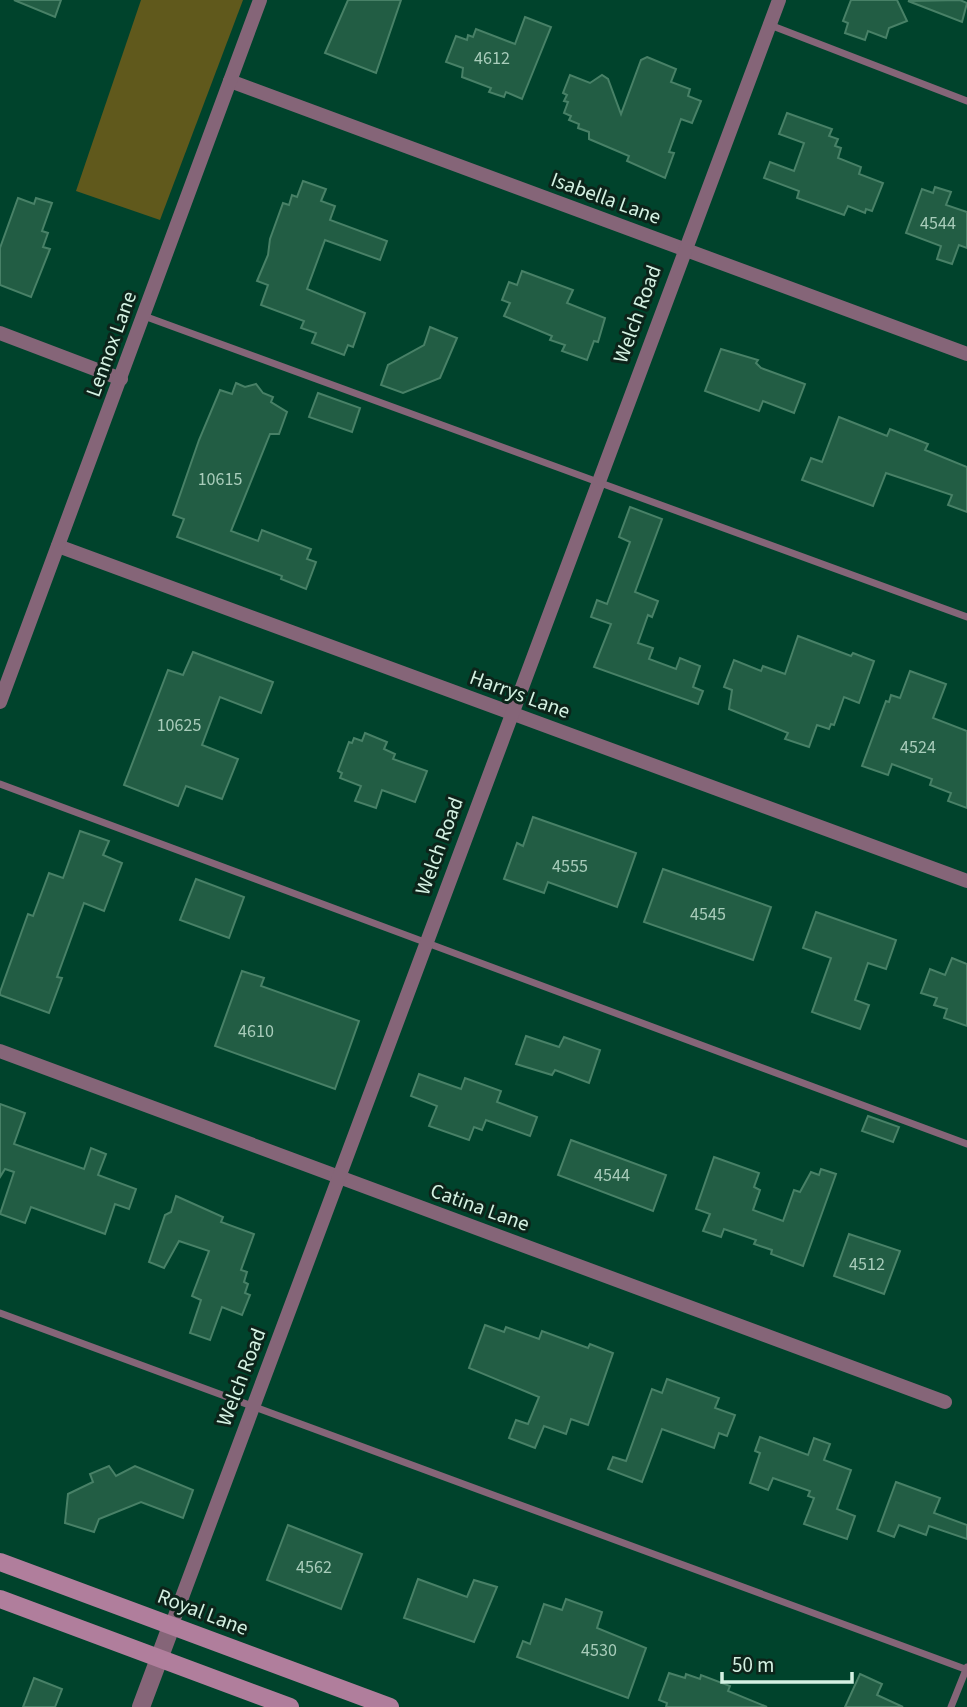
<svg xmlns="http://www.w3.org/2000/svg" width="967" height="1707" font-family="'Source Sans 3',sans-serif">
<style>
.green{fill:#60591c}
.building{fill:#225d44;stroke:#488167;stroke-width:2}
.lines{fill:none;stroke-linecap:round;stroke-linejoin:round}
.service{stroke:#856578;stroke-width:7}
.minor{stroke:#856578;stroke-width:14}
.tertiary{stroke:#856578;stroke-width:18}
.secondary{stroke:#b07e9c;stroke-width:18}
.labels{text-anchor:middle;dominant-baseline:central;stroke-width:6;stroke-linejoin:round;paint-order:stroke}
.number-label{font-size:18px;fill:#a8ccba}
.street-label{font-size:21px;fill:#d4f1e2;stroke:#0c241a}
</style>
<rect width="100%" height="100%" fill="#00432c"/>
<polygon class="green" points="141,0 243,0 160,220 76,191"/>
<g class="building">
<polygon points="14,0 61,0 55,17"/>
<polygon points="348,0 401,0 376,73 325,53"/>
<polygon points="851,0 897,0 907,21 889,28 886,38 868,31 865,40 845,33 848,23 843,21"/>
<polygon points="960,0 967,3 962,22 908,1"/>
<polygon points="525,17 551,27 522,99 506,92 504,97 489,92 491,88 462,77 463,68 446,62 456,36 467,40 468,35 473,37 476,29 515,44"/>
<polygon points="647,57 676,69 671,82 690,89 688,96 701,101 692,123 681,119 669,152 674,153 665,178 627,161 629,156 589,139 589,132 578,128 579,124 569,120 571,116 564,113 568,102 564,101 567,95 563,93 570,75 590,83 602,75 608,79 621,114 641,60"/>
<polygon points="787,113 832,129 829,136 838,139 835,146 841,148 838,158 861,167 859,174 883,183 872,211 866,209 865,213 848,206 844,215 797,198 799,191 764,178 770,162 794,171 804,143 779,134"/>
<polygon points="303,181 326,189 321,201 335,206 330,220 387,241 380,260 325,240 307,289 365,313 353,347 348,345 344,355 312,343 316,333 301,328 304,321 261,305 268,285 257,281 268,255 270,239 283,203 289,205 292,195 297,197"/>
<polygon points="935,187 951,192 946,205 967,212 967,248 959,245 952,264 937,259 941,246 906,233 922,189 933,193"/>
<polygon points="18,198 34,204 36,198 52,203 42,231 48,233 43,247 50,249 31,297 0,285 0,248"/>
<polygon points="522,271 573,290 567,303 605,318 598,342 594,341 587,360 562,351 565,345 550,340 552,336 504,316 510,303 502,300 509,282 517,285"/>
<polygon points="430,327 457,338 440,378 403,393 381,385 388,365 424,345"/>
<polygon points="721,349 758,360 756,363 761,368 805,384 794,413 763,401 759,411 705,391"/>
<polygon points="236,383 245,387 256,384 263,393 273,397 271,402 287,412 279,434 270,434 231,531 258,541 262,530 311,549 307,559 316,562 306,589 281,579 282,576 177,537 184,519 173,515 199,440 220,390 232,394"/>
<polygon points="318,393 360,408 352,432 309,417"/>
<polygon points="839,417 887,436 890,429 928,444 925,450 967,467 967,512 948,505 952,495 886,473 873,506 802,480 811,458 822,462"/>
<polygon points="630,507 662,519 635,592 658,601 652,617 648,615 638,643 653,648 649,659 676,669 680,658 700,666 693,687 703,691 698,704 594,667 611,624 591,617 597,600 607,604 630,542 619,537"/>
<polygon points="798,636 851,656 853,653 874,661 859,703 844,697 834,725 831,724 829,729 817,725 809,747 785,739 788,733 729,709 732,690 724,687 734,660 761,671 763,666 785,674"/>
<polygon points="193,652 273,682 261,713 220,697 202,745 238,759 222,799 186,786 178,806 124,785 168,670 183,675"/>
<polygon points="910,671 946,684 933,718 967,731 967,808 948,801 951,793 930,785 932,779 892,764 888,775 862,766 886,701 889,702 891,695 900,698"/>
<polygon points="365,733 387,742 384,749 395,754 393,759 427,771 415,802 382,790 376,808 355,801 361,786 340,778 342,773 338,771 349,742 352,743 354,738 362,741"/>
<polygon points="533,817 636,853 617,907 548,882 544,893 504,879 517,843 523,846"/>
<polygon points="80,831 109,841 103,855 122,863 104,911 84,903 57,977 62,978 49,1013 0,995 0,992 28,914 33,916 49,873 63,878"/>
<polygon points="663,869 771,907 753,960 644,922"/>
<polygon points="196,879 244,897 229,938 180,920"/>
<polygon points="816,912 896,940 886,969 868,963 855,1000 869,1005 860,1029 812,1012 831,958 803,948"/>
<polygon points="952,958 967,964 967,1026 944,1018 947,1009 934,1005 937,998 921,993 930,969 945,975"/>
<polygon points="242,971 264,978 261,986 359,1021 335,1089 215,1046"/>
<polygon points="526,1036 559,1047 564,1037 600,1050 589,1083 555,1070 552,1075 516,1064"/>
<polygon points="419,1074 461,1089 465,1078 501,1091 497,1102 537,1117 530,1136 486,1120 482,1130 474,1127 469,1140 429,1126 437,1106 411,1096"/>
<polygon points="0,1104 25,1113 14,1144 84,1169 91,1148 106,1154 98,1175 136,1189 129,1209 115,1204 105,1234 31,1207 25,1223 0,1214 14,1172 5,1169 0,1177"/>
<polygon points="868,1116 899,1127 893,1142 862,1131"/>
<polygon points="571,1140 666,1175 653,1211 558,1175"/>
<polygon points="714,1157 759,1173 754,1187 760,1190 753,1210 783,1221 794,1190 800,1192 811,1172 819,1175 821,1169 836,1174 803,1266 771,1254 772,1250 754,1244 756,1240 724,1229 721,1237 703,1231 710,1214 696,1209"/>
<polygon points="176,1196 223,1217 221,1222 254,1234 241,1270 247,1272 244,1282 248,1284 245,1293 250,1295 242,1315 222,1307 210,1340 190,1333 201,1300 192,1296 209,1251 179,1241 164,1268 149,1262 165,1215 171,1212"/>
<polygon points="849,1234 900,1251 884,1294 834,1276"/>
<polygon points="485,1325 504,1332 506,1327 539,1339 542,1331 588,1348 590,1344 613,1353 588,1425 571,1419 566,1434 544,1426 535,1448 509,1438 516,1420 528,1424 539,1397 469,1368"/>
<polygon points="667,1379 719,1398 715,1408 735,1415 727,1436 719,1433 714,1448 662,1429 642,1482 608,1469 613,1457 626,1461 652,1389 662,1393"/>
<polygon points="760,1437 808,1455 814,1438 830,1444 824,1460 851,1470 837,1509 855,1516 847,1539 804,1524 814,1498 808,1496 810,1491 773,1478 768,1490 750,1483 760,1453 755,1451"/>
<polygon points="109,1466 116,1476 135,1466 193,1490 183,1518 141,1502 99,1519 94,1532 65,1523 68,1494 93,1482 90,1474"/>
<polygon points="896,1482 940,1498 934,1513 967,1525 967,1539 929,1526 926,1535 899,1525 894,1537 878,1531"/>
<polygon points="288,1525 362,1554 341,1609 267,1580"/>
<polygon points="418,1579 467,1597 474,1580 497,1587 474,1642 404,1618"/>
<polygon points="566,1599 602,1612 597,1628 646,1648 628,1698 517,1657 523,1641 530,1644 544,1604 562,1610"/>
<polygon points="669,1673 685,1678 686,1674 700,1679 701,1675 730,1686 728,1691 767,1707 666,1707 667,1703 659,1700"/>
<polygon points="860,1674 882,1684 877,1695 903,1707 845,1707"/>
<polygon points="34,1678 62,1689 55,1707 23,1707"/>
</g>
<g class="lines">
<g class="service">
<polyline points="770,25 967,101"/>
<polyline points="144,316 967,617"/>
<polyline points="0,784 967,1144"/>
<polyline points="0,1313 965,1669"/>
<polyline points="951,1707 967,1667"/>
</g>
<g class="minor">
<polyline points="230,81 967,354"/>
<polyline points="0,333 121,379"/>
<polyline points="58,546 967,881"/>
<polyline points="0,702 260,0"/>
<polyline points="0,1051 945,1402"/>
<polyline points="172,1624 779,0"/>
</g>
<polyline class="tertiary" points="141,1707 172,1624"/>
<g class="secondary">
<polyline points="0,1562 390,1707"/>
<polyline points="0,1599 290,1707"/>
</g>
</g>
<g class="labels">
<g class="number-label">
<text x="492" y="58">4612</text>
<text x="938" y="223">4544</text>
<text x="220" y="479">10615</text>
<text x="179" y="725">10625</text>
<text x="918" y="747">4524</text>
<text x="570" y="866">4555</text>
<text x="708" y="914">4545</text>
<text x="256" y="1031">4610</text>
<text x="612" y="1175">4544</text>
<text x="867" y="1264">4512</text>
<text x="314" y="1567">4562</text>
<text x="599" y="1650">4530</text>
</g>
<g class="street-label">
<text transform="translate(606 198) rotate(20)">Isabella Lane</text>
<text transform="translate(637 314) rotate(-70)">Welch Road</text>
<text transform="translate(111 344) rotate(-70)">Lennox Lane</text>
<text transform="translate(520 694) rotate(20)">Harrys Lane</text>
<text transform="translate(439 846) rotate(-70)">Welch Road</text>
<text transform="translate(480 1207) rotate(20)">Catina Lane</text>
<text transform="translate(241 1377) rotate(-69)">Welch Road</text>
<text transform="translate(203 1612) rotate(21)">Royal Lane</text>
</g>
</g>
<path d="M722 1672v10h130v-10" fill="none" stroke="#d4f1e2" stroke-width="3.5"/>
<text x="732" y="1672" font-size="21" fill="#d4f1e2" stroke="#0c241a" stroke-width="5" paint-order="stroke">50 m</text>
</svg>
